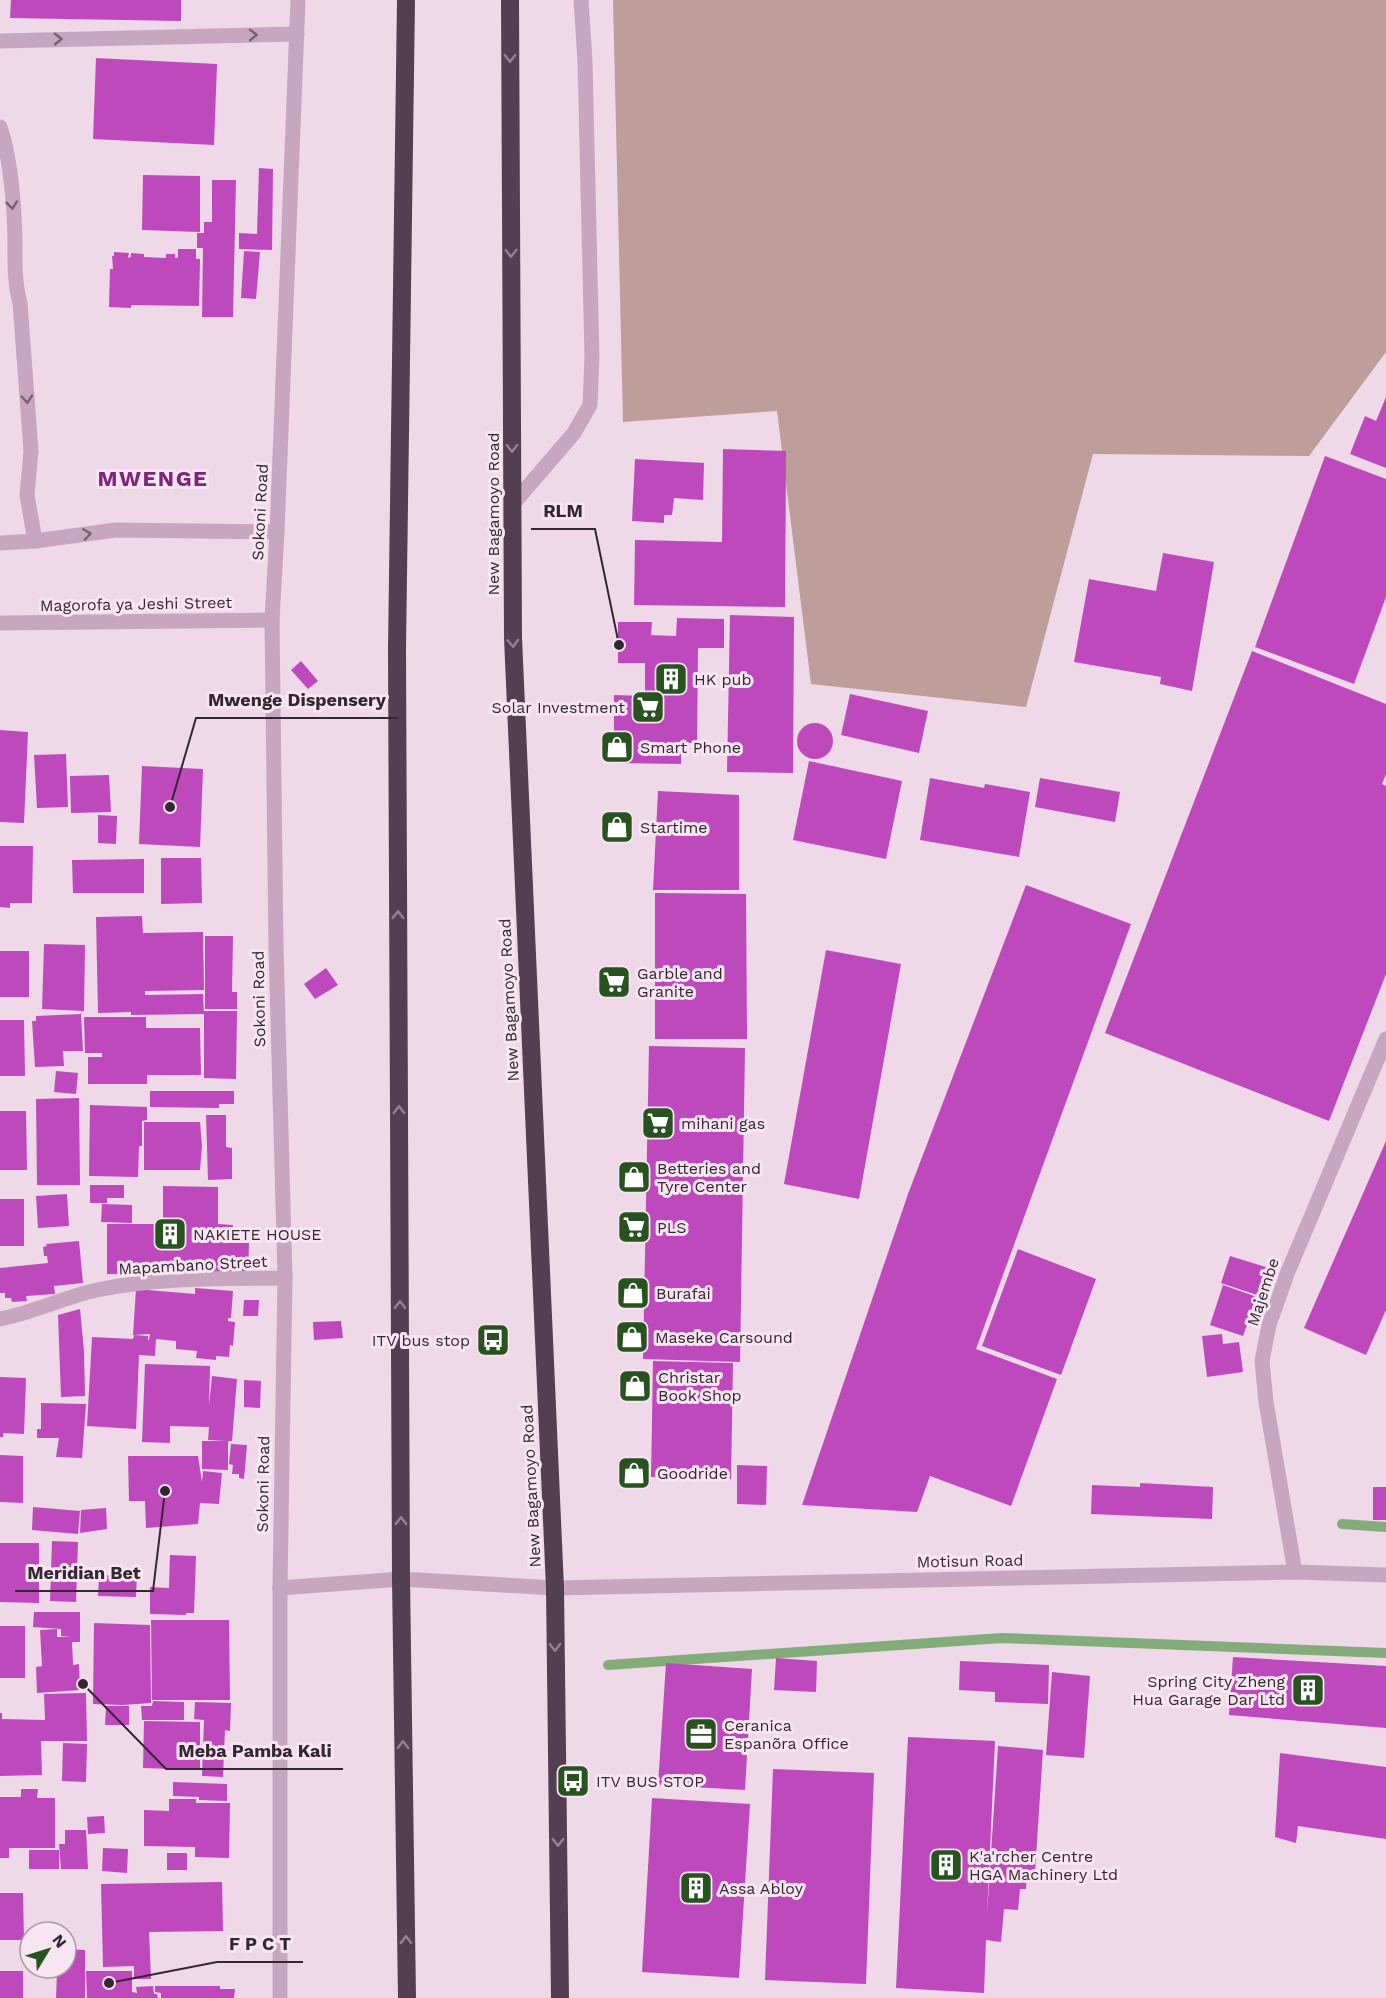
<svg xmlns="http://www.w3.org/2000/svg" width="1386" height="1998" font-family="'Work Sans',sans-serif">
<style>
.green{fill:#bd9e9b}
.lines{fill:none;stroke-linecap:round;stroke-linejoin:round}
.stream{stroke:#84ab7a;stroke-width:10}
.building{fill:#be49bd}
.minor{stroke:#c7a6bf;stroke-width:15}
.highway{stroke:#543e52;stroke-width:18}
.oneway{stroke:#766071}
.oneway2{stroke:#968192}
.labels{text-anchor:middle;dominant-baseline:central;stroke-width:6;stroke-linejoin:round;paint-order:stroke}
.street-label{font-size:16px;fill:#332732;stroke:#f8e5f2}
.poi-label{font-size:16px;fill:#332732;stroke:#f8e5f2;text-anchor:start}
.district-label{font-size:22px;font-weight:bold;letter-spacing:1.5px;fill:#7d257d;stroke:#f8e5f2}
.leader{fill:none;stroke:#332732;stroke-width:2}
.callout-dot{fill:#332732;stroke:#f8e5f2;stroke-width:2}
.callout-label{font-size:18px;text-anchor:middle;font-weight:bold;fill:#332732;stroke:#f8e5f2;stroke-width:6;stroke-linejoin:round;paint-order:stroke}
</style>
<rect width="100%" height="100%" fill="#efd9e9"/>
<polygon class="green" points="613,0 1386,0 1386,352 1309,456 1093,454 1026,707 811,684 777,411 623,422"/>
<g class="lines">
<g class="stream">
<polyline points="1342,1524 1386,1527"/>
<polyline points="608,1665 1002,1638 1386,1653"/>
</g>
</g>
<g class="building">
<polygon points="11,0 181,0 181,21 10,18"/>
<polygon points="96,58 217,64 214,145 93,139"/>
<polygon points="259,168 273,169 272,250 239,249 239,233 257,234"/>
<polygon points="143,175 200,176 200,232 142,230"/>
<polygon points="212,180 236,180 233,317 202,317 203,248 197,248 197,233 204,233 204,222 212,222"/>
<polygon points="178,249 196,249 196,259 200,259 199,306 131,305 131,308 109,307 110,269 113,269 112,256 114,256 114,252 129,253 128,258 131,257 131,253 144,254 144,257 166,258 166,254 175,254 175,258 178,258"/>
<polygon points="244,251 260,252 256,299 241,298"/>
<polygon points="1386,397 1386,468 1350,454 1365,416 1376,421"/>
<polygon points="723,449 786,451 785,607 634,605 635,540 722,542"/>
<polygon points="1325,456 1386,479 1386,597 1354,684 1255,647"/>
<polygon points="635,459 704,463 703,500 674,498 672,515 664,515 664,523 632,521"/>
<polygon points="1163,553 1214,562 1192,691 1160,684 1161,677 1074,662 1089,579 1156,591"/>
<polygon points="730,615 794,617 793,773 727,772"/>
<polygon points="677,618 724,619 724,648 698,648 697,743 681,743 681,764 614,763 614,695 645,696 645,663 618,663 618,622 652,622 651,635 676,636"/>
<polygon points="1252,651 1386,704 1386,774 1382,784 1386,786 1386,974 1329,1121 1105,1033"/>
<polygon points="301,661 318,681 308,689 291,670"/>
<polygon points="850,694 928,711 919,753 841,735"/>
<circle cx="815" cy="741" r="18"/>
<polygon points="0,730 28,732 24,823 0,822"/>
<polygon points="66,754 68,807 37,808 34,755"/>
<polygon points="809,761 902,781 886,859 793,840"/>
<polygon points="142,766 203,769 200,847 139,844"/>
<polygon points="109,775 111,812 71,813 70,776"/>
<polygon points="930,778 984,788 985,784 1030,792 1019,857 920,840"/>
<polygon points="1040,778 1120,792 1115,822 1035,807"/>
<polygon points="658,791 739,795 739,890 653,890"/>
<polygon points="98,815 117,816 116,844 98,843"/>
<polygon points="0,846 33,846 32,903 10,903 10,908 0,907"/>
<polygon points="161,858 201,858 202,903 161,904"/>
<polygon points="144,859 144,893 73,893 72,860"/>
<polygon points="1026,885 1131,924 976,1349 1057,1379 1011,1506 930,1476 917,1512 802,1505 908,1194"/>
<polygon points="655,893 746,894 747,1039 655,1039"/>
<polygon points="142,916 143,933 203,932 204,990 145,991 145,995 203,994 204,1014 131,1015 131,1012 98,1013 96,917"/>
<polygon points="205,936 233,936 232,992 237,992 237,1009 205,1009"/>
<polygon points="44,944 85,945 84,1011 42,1009"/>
<polygon points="826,950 901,964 859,1199 784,1184"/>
<rect x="0" y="951" width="29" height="46"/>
<polygon points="326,968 338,985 315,999 304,984"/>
<polygon points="204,1011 237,1011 236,1079 204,1078"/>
<polygon points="81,1014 83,1051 63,1051 64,1066 35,1067 32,1021 36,1021 36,1016"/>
<polygon points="84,1017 146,1017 146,1028 200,1028 201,1075 147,1075 147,1084 88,1084 88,1057 102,1057 102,1053 85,1053"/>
<polygon points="0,1020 24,1020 25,1076 0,1076"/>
<polygon points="649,1046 745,1048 740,1362 643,1359"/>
<polygon points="56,1071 78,1073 76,1094 54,1092"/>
<polygon points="150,1091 234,1091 234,1104 219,1104 219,1108 150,1107"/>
<polygon points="79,1098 80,1185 37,1185 36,1099"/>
<polygon points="90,1105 147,1107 147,1120 142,1121 142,1146 139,1146 138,1177 89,1176"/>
<polygon points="0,1111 26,1111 27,1170 0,1170"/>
<polygon points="206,1115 226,1115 226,1147 232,1148 232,1179 208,1180"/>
<polygon points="144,1122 200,1122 202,1146 200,1170 144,1170"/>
<polygon points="1386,1141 1386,1310 1366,1355 1304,1328"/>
<polygon points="90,1185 124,1185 124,1198 107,1198 107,1203 90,1203"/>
<polygon points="163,1186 218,1187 218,1224 233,1225 233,1243 249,1243 248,1275 107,1274 107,1224 163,1224"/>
<polygon points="67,1194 69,1226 38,1228 36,1196"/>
<rect x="0" y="1199" width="24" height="47"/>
<polygon points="102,1204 132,1205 132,1223 101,1222"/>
<polygon points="79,1241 83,1283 54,1286 55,1294 26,1296 27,1301 12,1302 11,1298 5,1298 5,1293 0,1293 0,1268 48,1263 47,1256 44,1256 43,1247 47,1246 46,1244"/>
<polygon points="1018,1249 1096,1279 1061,1375 982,1346"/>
<polygon points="1230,1256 1269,1268 1260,1296 1221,1283"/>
<polygon points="1223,1285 1257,1297 1243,1336 1210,1325"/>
<polygon points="195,1288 233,1291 231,1318 228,1318 228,1321 235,1322 233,1346 230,1345 229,1357 216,1356 216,1360 196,1358 197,1351 176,1349 176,1341 156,1339 155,1356 139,1355 136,1429 87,1426 92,1337 133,1339 134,1335 148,1336 148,1340 149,1340 150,1334 133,1335 136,1289 195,1294"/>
<polygon points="244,1300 259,1300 258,1316 243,1316"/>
<polygon points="80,1309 84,1351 85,1396 61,1397 58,1315"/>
<polygon points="341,1321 343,1338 314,1340 313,1322"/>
<polygon points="1222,1334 1223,1344 1239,1342 1243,1372 1207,1377 1202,1336"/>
<polygon points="653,1361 733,1363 731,1479 651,1477"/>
<polygon points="145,1364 210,1366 209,1406 212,1376 237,1379 232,1441 228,1441 228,1470 202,1469 202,1441 226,1441 208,1440 209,1427 170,1426 170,1443 142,1442"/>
<polygon points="0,1377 26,1378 24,1434 3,1433 3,1437 0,1437"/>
<polygon points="244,1380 261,1381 260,1408 244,1407"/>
<polygon points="41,1403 86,1404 82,1458 56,1457 59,1438 37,1438 37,1429 41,1429"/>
<polygon points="231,1444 247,1445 244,1479 239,1478 239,1474 232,1474 233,1465 229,1464"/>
<polygon points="0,1455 23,1456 23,1503 0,1502"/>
<polygon points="128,1456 198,1456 202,1482 203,1471 222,1473 219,1504 200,1503 198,1524 146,1528 145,1501 129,1501"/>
<polygon points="737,1465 767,1466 766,1505 737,1504"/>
<polygon points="1140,1483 1213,1487 1212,1519 1091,1514 1092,1485 1140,1487"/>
<rect x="1373" y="1487" width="13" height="33"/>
<polygon points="33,1507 80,1511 78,1534 32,1530"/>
<polygon points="106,1508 107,1529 80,1533 81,1510"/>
<polygon points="52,1541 78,1542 76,1602 50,1601"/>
<polygon points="0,1543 39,1543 39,1603 0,1602"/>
<polygon points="170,1555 196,1556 194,1613 186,1613 186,1615 150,1614 150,1587 169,1588"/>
<polygon points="99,1575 137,1576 136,1597 98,1596"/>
<polygon points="34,1612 80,1612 80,1642 72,1642 73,1665 79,1664 80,1690 37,1693 36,1667 42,1666 40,1630 57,1629 57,1637 71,1637 61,1636 61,1629 33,1627"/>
<polygon points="151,1620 229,1620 230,1700 152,1700"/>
<polygon points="94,1623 150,1625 151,1703 123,1705 93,1704"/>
<rect x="0" y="1626" width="25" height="52"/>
<polygon points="1233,1657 1386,1666 1386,1728 1229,1715"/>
<polygon points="776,1658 817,1661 816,1692 774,1690"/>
<polygon points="960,1661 1049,1665 1048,1704 995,1702 995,1692 959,1690"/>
<polygon points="666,1663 752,1669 745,1790 658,1785"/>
<polygon points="1052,1672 1090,1676 1084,1758 1046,1755"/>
<polygon points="86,1693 87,1741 41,1741 42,1775 0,1776 0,1713 2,1713 2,1719 45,1720 44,1694"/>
<polygon points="153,1701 184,1702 184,1720 142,1720 141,1706 152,1706"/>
<polygon points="195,1702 231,1703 230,1731 225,1730 223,1777 202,1776 204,1720 194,1719"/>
<polygon points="106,1706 129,1706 129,1725 105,1725"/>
<polygon points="144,1721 200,1722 200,1770 143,1768"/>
<polygon points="908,1737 995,1741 987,1915 998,1746 1043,1750 1035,1872 1027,1872 1026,1889 1020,1889 1018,1910 1004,1909 1001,1942 986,1940 984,1993 896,1988"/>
<polygon points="63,1743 87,1744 86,1782 62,1781"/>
<polygon points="1280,1753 1386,1767 1386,1839 1298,1826 1296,1843 1275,1837"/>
<polygon points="773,1769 874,1773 866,1984 765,1980"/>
<polygon points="173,1782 227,1784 227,1801 199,1800 199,1797 173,1796"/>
<polygon points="21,1789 38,1789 37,1798 55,1798 55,1848 9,1848 9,1858 0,1858 0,1797 21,1797"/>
<polygon points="652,1798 750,1804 739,1978 642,1972"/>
<polygon points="169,1799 196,1799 196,1803 230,1803 229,1858 195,1857 195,1847 144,1846 144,1810 169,1811"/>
<polygon points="104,1816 105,1833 88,1834 87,1817"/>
<polygon points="65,1830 86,1830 88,1869 61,1869 59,1844 65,1844"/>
<polygon points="103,1848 128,1849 127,1873 102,1871"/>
<rect x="29" y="1850" width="30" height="19"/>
<rect x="167" y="1853" width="20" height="17"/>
<polygon points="222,1882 223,1931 149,1932 151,1979 134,1979 134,1966 103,1967 101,1884"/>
<polygon points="0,1893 23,1893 24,1940 0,1940"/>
<polygon points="66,1949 85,1950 85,1998 56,1998 57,1972 28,1971 28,1961 30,1961 30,1968 66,1968"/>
<rect x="0" y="1971" width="23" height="27"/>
<polygon points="86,1971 132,1971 132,1992 137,1993 136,1987 153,1986 154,1994 157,1994 158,1998 87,1998"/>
<polygon points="155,1986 220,1986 220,1989 235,1989 234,1998 161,1998 161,1993 155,1992"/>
</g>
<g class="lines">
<g class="minor">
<polyline points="0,41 297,34"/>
<path d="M 0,127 C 11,159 14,204 15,238 C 15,259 14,282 20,303 L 31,451 L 27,495 L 35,541 L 116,530 L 277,532"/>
<polyline points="512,505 574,433 590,405 592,357 585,61 581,0"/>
<polyline points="0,543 35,541"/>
<polyline points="0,623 272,620"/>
<path d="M 0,1319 C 33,1313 64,1297 97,1290 C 158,1277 222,1279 285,1278"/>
<polyline points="1295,1572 1266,1402 1262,1361 1269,1325 1287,1274 1386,1039"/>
<polyline points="280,1588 401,1579 555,1588 1295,1572 1386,1575"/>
<polyline points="280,1998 280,1588 285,1278 276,947 272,620 277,532 298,0"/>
</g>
<g class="highway">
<polyline points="406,0 397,649 401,1579 407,1998"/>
<polyline points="510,0 513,638 555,1588 560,1998"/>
</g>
</g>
<defs><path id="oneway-chevron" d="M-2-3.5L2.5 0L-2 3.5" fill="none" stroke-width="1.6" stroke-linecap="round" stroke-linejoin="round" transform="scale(1.5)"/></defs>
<g class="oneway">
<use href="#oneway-chevron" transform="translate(253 35) rotate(-1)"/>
<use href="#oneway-chevron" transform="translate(58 39) rotate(-1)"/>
<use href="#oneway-chevron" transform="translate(12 205) rotate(84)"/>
<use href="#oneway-chevron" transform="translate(27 399) rotate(85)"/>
<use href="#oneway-chevron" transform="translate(87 534) rotate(-8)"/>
</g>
<g class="oneway2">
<use href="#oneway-chevron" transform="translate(510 58) rotate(90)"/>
<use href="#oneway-chevron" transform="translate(511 253) rotate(90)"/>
<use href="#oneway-chevron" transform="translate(512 448) rotate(90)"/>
<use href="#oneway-chevron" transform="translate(513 643) rotate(88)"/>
<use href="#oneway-chevron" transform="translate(398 915) rotate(-90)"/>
<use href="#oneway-chevron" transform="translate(399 1110) rotate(-90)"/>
<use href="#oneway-chevron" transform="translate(400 1305) rotate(-90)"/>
<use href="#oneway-chevron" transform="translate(401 1521) rotate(-90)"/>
<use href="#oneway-chevron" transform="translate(555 1647) rotate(89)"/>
<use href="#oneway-chevron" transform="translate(403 1745) rotate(-91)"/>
<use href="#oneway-chevron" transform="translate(558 1842) rotate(89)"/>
<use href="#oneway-chevron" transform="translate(406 1940) rotate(-91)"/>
</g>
<defs>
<symbol id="building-square" viewBox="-11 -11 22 22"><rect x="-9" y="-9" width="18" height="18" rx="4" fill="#28521f" stroke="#f8e5f2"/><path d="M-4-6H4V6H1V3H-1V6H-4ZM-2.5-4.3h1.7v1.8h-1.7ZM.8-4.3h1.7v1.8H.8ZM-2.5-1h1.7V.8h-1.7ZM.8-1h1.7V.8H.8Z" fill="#fff"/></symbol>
<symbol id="supermarket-square" viewBox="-11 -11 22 22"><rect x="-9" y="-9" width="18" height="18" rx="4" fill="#28521f" stroke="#f8e5f2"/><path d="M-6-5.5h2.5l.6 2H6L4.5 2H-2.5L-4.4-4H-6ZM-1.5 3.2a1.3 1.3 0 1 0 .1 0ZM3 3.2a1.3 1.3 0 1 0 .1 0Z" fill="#fff"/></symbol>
<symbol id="shop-square" viewBox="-11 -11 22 22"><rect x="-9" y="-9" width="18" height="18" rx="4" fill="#28521f" stroke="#f8e5f2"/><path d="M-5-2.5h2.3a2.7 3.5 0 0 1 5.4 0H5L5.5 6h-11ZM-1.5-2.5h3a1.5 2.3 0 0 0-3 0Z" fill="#fff"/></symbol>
<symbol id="bus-square" viewBox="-11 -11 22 22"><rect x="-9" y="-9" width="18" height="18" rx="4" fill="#28521f" stroke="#f8e5f2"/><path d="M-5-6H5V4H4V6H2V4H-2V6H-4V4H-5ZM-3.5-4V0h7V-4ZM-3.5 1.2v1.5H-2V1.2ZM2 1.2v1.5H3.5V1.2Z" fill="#fff"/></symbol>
<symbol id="office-square" viewBox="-11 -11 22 22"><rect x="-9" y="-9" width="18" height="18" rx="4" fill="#28521f" stroke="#f8e5f2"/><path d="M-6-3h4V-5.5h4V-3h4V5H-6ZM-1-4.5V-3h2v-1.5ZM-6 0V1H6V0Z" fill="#fff"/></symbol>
</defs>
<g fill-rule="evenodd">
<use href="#building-square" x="652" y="660" width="38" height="38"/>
<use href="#supermarket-square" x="629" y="688" width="38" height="38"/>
<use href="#shop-square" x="598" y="728" width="38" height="38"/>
<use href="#shop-square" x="598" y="808" width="38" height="38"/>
<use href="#supermarket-square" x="595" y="963" width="38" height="38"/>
<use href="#supermarket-square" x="639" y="1104" width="38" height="38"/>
<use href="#shop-square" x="615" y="1158" width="38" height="38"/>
<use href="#supermarket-square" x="615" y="1208" width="38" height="38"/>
<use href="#building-square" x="151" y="1215" width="38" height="38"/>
<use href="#shop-square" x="614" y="1274" width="38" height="38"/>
<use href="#shop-square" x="613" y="1318" width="38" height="38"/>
<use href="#bus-square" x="474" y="1321" width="38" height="38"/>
<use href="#shop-square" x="616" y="1367" width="38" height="38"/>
<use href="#shop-square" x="615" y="1454" width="38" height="38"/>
<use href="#building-square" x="1289" y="1671" width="38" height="38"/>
<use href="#office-square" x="682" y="1715" width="38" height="38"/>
<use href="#bus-square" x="554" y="1762" width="38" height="38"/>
<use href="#building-square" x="927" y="1846" width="38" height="38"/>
<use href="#building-square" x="677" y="1869" width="38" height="38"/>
</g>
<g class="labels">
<g class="street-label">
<text transform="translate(260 512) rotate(-87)">Sokoni Road</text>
<text transform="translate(493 514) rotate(-90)">New Bagamoyo Road</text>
<text transform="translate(136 604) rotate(-1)">Magorofa ya Jeshi Street</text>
<text transform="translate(259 999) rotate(-91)">Sokoni Road</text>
<text transform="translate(509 1000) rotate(-93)">New Bagamoyo Road</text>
<text transform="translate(193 1265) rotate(-3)">Mapambano Street</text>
<text transform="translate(1263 1292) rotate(-72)">Majembe</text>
<text transform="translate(263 1484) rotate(-89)">Sokoni Road</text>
<text transform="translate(531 1486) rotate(-93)">New Bagamoyo Road</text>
<text transform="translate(970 1561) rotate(-1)">Motisun Road</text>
</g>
<g class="poi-label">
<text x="694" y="679">HK pub</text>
<text x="625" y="707" text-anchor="end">Solar Investment</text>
<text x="640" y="747">Smart Phone</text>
<text x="640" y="827">Startime</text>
<text x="637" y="973">Garble and<tspan x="637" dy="18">Granite</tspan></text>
<text x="681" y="1123">mihani gas</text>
<text x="657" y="1168">Betteries and<tspan x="657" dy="18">Tyre Center</tspan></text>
<text x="657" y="1227">PLS</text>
<text x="193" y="1234">NAKIETE HOUSE</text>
<text x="656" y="1293">Burafai</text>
<text x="655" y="1337">Maseke Carsound</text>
<text x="470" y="1340" text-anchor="end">ITV bus stop</text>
<text x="658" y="1377">Christar<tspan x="658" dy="18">Book Shop</tspan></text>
<text x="657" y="1473">Goodride</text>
<text x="1285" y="1681" text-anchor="end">Spring City Zheng<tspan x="1285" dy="18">Hua Garage Dar Ltd</tspan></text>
<text x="724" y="1725">Ceranica<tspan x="724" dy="18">Espanõra Office</tspan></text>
<text x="596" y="1781">ITV BUS STOP</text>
<text x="969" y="1856">K'a'rcher Centre<tspan x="969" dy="18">HGA Machinery Ltd</tspan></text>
<text x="719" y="1888">Assa Abloy</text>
</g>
<g class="district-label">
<text x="153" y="478">MWENGE</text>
</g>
</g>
<path class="leader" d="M619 645L595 529H531M170 807L196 718H398M165 1491L153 1591H15M83 1684L166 1769H343M109 1983L217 1962H303"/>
<g class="callout-dot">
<circle cx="619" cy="645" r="6"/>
<circle cx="170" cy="807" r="6"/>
<circle cx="165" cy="1491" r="6"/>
<circle cx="83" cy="1684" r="6"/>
<circle cx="109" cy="1983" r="6"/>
</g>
<g class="callout-label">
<text x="563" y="517">RLM</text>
<text x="297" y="706">Mwenge Dispensery</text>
<text x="84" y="1579">Meridian Bet</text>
<text x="255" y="1757">Meba Pamba Kali</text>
<text x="260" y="1950">F P C T</text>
</g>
<g transform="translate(48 1950) rotate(52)"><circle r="28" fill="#f8e5f2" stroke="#a999a5" stroke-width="1.5"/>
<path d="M0-4.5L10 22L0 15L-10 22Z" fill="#28521f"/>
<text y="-9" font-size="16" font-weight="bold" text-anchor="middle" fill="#332732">N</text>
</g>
</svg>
